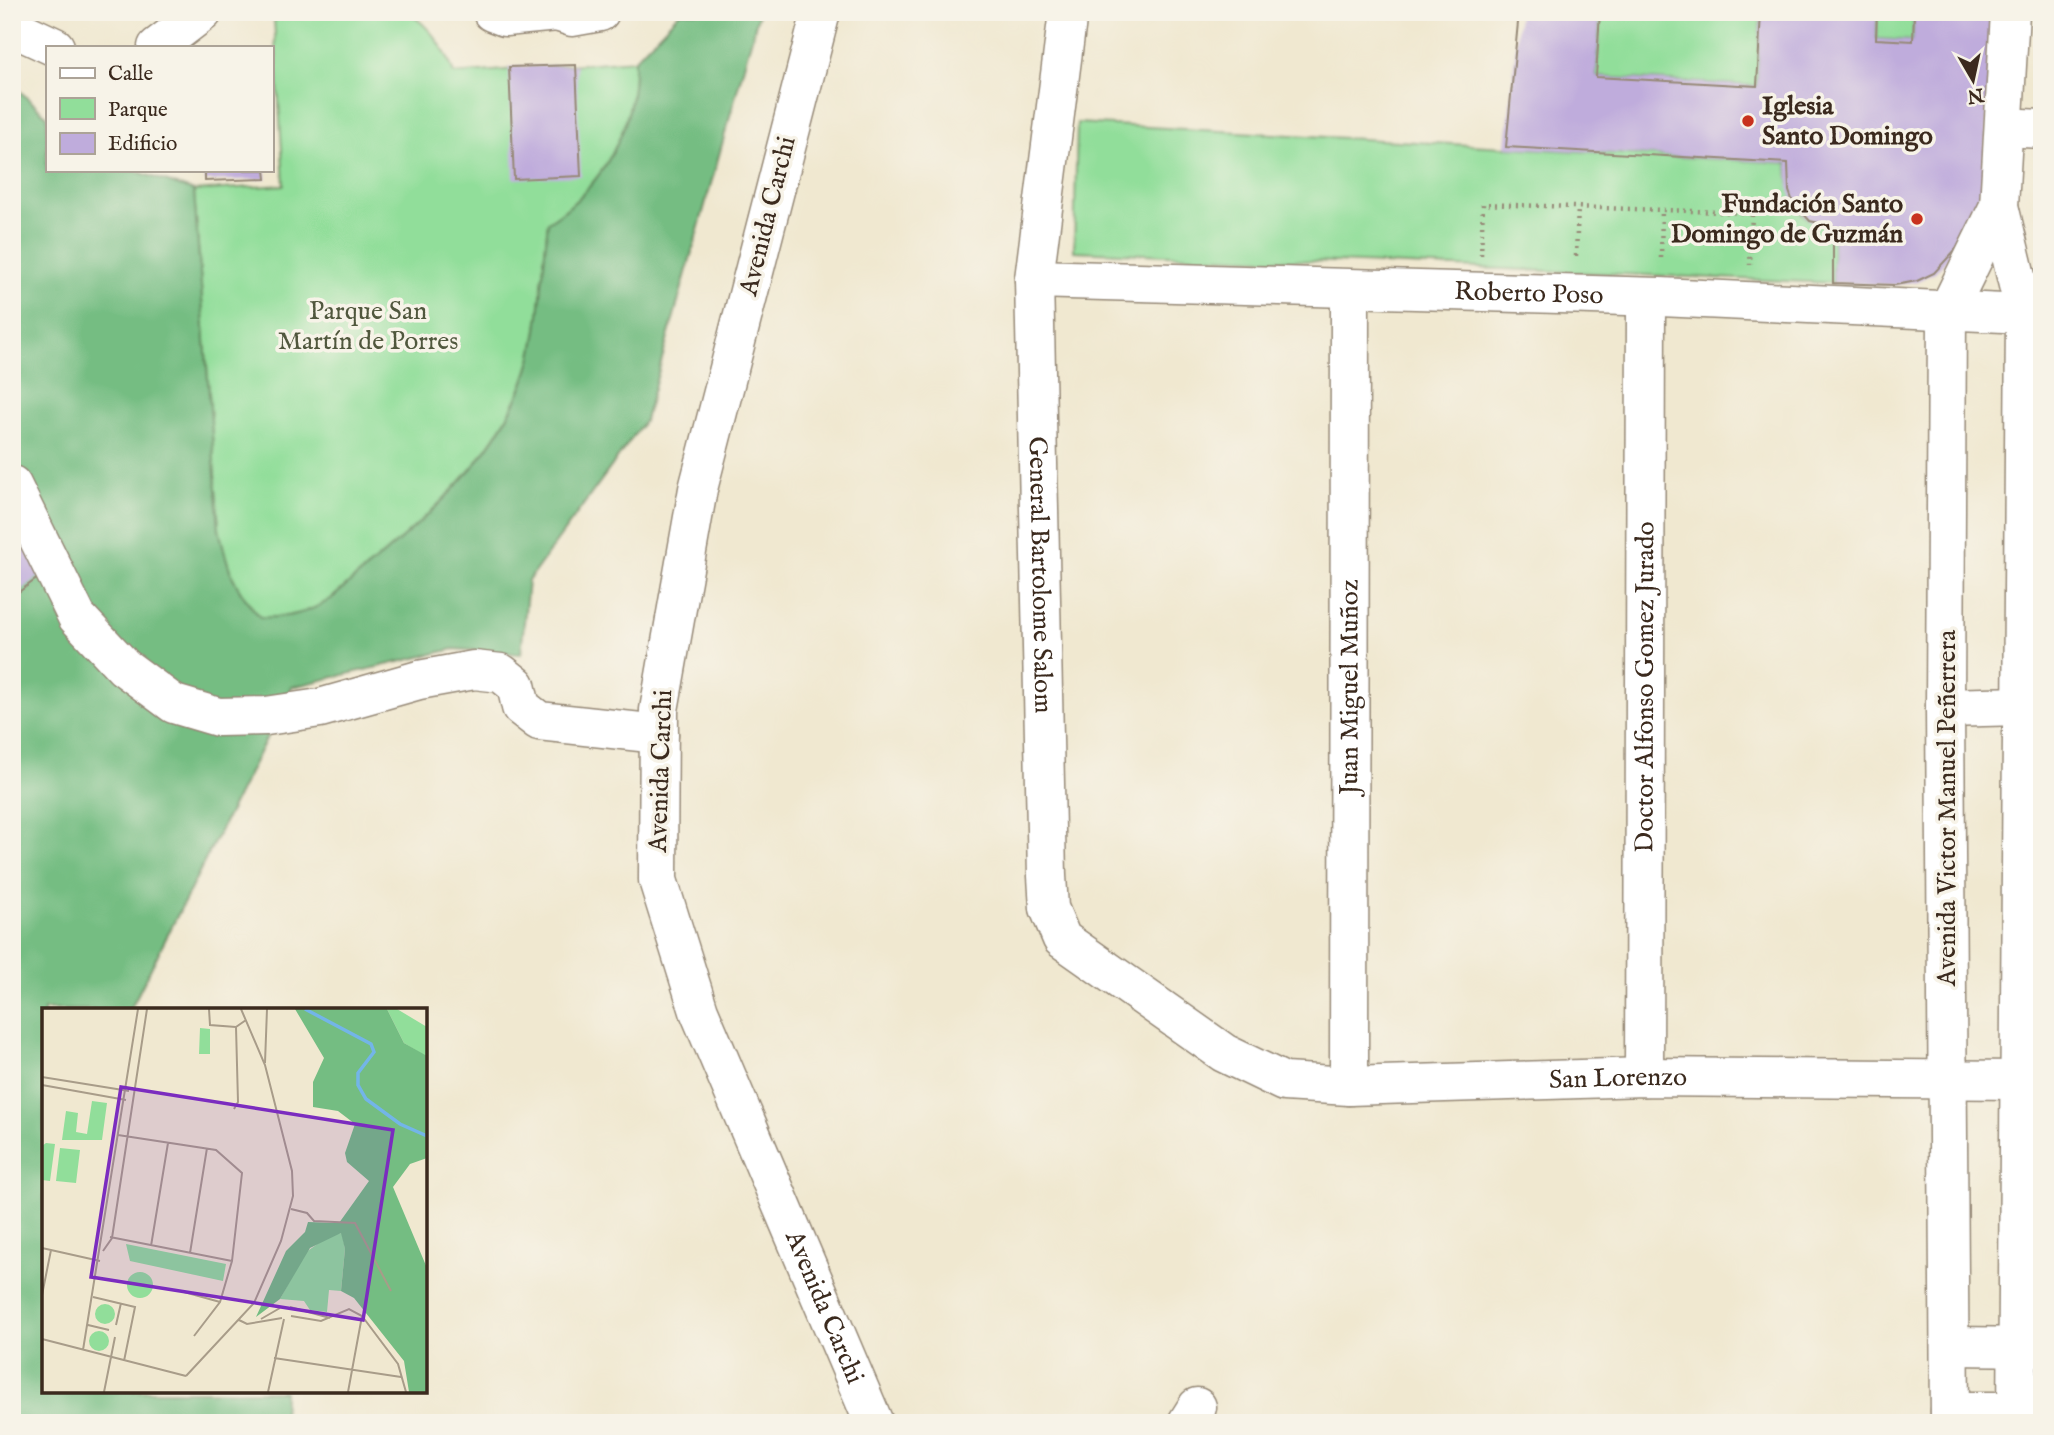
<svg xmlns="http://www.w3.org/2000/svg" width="2054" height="1435" font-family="'IM FELL English',serif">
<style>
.green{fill:#91de9a;stroke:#66845c;stroke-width:2}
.forest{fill:#74bd82;stroke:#587450;stroke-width:2}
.building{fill:#bfacdc}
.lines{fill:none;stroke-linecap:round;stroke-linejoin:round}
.minor-casing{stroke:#968977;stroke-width:41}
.path{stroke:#968977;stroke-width:4.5;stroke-dasharray:2 5;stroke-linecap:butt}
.minor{stroke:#fff;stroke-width:38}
.poi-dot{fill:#c8321e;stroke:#f7f3e8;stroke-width:2.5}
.labels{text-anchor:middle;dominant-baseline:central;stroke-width:7;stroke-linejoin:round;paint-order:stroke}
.poi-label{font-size:26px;font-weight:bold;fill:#3b2a1e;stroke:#f7f3e8;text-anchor:start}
.street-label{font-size:26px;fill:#3b2a1e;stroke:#f7f3e8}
.park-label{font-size:26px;fill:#50573d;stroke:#f7f3e8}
.inset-river{fill:none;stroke:#73b5e8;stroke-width:3.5}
.inset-road{fill:none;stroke:#a89c89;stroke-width:2}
.view{fill:#7b2cbf;fill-opacity:0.15;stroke:#7b2cbf;stroke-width:3.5}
.inset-edge{fill:none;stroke:#3b2a1e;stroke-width:3.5}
</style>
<rect width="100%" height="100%" fill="#f7f3e8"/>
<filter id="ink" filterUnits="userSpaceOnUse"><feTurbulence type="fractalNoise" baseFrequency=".0143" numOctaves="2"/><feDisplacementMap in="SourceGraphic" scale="14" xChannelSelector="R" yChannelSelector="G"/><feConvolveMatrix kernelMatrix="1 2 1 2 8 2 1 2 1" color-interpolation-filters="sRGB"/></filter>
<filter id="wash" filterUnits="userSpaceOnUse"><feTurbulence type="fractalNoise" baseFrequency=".00686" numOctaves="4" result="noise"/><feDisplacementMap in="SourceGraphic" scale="28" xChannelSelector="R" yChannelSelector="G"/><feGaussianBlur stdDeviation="1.57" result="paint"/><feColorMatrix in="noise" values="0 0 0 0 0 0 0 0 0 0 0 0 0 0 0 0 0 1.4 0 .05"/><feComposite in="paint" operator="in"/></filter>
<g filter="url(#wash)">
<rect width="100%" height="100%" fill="#f0e8d0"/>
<g class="green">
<path d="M 280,12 L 407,12 C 430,26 446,49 454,74 L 634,60 C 636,126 603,187 548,222 C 543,263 541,322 531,360 C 502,464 408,532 331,599 C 307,614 287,618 260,618 C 232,585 228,569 219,529 L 194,191 L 284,185 L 274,19 Z"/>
<polygon points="1600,12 1761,12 1757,86 1596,77"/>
<polygon points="1877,12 1914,12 1913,41 1876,39"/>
<path d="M 1077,123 L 1788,163 C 1789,197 1794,222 1833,226 L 1833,283 L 1074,251 Z"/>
</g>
<path class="forest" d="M 680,12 L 759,12 L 645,420 L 528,581 L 521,654 L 454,649 L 292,687 L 130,1010 L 44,1010 L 44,1391 L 284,1391 L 283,1423 L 12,1423 L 12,84 L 47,116 L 47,170 L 133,170 L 194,191 L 219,529 C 228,569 232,585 260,617 C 287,618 307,614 331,599 C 408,532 503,464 531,360 C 541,322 543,263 548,222 C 604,187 636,126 634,60 Z"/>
<g id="blocks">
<g class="building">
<polygon points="1519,12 1600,12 1596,77 1757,86 1761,12 1877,12 1876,39 1913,41 1914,12 1993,12 1983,197 1957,248 1934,273 1917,281 1895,285 1833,283 1833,226 1810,221 1793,202 1789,191 1788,163 1506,147"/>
<polygon points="576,65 581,176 514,179 509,67"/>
<polygon points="205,170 265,170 266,179 205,181"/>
<polygon points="12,521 42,575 16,594 12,590"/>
</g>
</g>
</g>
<g filter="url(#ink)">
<use href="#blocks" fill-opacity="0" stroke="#968977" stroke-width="2"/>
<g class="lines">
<defs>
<g id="minor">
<polyline points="492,12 505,17 557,12"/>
<polyline points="557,12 572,17 600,12"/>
<path id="s1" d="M 821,12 L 698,489 L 659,710 L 658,880 L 699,1011 L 874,1423"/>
<path id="s2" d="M 1068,12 L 1034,279 L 1047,876 L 1049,908 L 1062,939 L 1224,1053 L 1284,1082 L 1349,1086 L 1644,1077 L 2020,1080"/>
<polyline points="2010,12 1999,206 2025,314 2017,1423"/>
<polyline points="12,27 55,47"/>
<polyline points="157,47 203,12"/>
<polyline points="2004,127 2042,129"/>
<path id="s3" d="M 1034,279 L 1660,297 L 2025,314"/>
<polyline points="12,485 77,617 124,667 174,704 218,717 266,716 320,708 419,680 474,670 501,673 516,685 521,707 539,721 659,734"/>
<polyline points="1945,708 2022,706"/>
<path id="s4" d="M 1644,1077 L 1646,298"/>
<path id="s5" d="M 1349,1086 L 1350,289"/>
<polyline points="1951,1346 2042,1347"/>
<polyline points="1950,1411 2042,1411"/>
<polyline points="1187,1423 1197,1407"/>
<polyline points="1950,1423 1945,708 1947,312 1999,206"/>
</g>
</defs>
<use href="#minor" class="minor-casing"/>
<g class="path">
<polyline points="1481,255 1483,204 1752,213 1750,265"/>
<polyline points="1576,256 1578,207"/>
<polyline points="1661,258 1662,210"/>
</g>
<use href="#minor" class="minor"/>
</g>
</g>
<g class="poi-dot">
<circle cx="1748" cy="121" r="7"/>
<circle cx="1917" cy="219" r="7"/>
</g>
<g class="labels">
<g class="poi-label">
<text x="1762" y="106">Iglesia<tspan x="1762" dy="30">Santo Domingo</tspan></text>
<text x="1903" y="204" text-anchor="end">Fundación Santo<tspan x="1903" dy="30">Domingo de Guzmán</tspan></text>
</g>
<g class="street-label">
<text transform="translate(768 216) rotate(-76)">Avenida Carchi</text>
<text stroke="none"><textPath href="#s3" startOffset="495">Roberto Poso</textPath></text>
<text stroke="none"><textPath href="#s2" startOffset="565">General Bartolome Salom</textPath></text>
<text stroke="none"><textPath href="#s5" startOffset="399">Juan Miguel Muñoz</textPath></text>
<text stroke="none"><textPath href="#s4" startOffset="390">Doctor Alfonso Gomez Jurado</textPath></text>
<text transform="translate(661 771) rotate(-88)">Avenida Carchi</text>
<text transform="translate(1947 808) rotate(-90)">Avenida Victor Manuel Peñerrera</text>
<text stroke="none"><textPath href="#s2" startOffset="1531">San Lorenzo</textPath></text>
<text stroke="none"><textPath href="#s1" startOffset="1346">Avenida Carchi</textPath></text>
</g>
<g class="park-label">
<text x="368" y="311">Parque San<tspan x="368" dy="30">Martín de Porres</tspan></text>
</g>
</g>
<g transform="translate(42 1008)">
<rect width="385" height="385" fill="#f0e8d0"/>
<path d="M 345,1 L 355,1 L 385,19 L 385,49 L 362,35 ZM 158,20 L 168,21 L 168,46 L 157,46 ZM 50,93 L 65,95 L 60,132 L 20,132 L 24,103 L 36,105 L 34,124 L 45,126 ZM 4,135 L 13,136 L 8,173 L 0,172 L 0,138 ZM 18,140 L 38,142 L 34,175 L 14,173 ZM 300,225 L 303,241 L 299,283 L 287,282 L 285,304 L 268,302 L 262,293 L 238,291 L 264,244 L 290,226 ZM 84,236 L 184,256 L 181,273 L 88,253 ZM85 277a13 13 0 1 1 26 0a13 13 0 1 1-26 0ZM53 306a10 10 0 1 1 20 0a10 10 0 1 1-20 0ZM47 333a10 10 0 1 1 20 0a10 10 0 1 1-20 0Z" fill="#91de9a"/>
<path d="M 253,1 L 345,1 L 362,35 L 385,48 L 385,150 L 368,156 L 351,179 L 385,260 L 385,384 L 367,384 L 362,353 L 312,290 L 299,283 L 303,241 L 299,225 L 268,240 L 238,291 L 214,309 L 244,243 L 263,224 L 266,214 L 297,215 L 327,173 L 305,154 L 303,145 L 313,116 L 296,103 L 271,99 L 271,74 L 282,50 Z" fill="#74bd82"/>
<path class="inset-river" d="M 263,1 L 329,36 L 332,44 L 316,65 L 316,77 L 324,91 L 358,116 L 385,128"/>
<path class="inset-road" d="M 167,1 L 168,17 L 194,19M 223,55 L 225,1M 0,69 L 87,83M 0,77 L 84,92M 192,101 L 196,94 L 194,19 L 204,12M 76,127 L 174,142 L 200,165 L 190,253 L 178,294 L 152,328M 249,201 L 265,205 L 272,213 L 313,215 L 349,283M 68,229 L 190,253M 109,238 L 126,135M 0,240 L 58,253M 61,243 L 70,230 L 105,1M 148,245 L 165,140M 142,284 L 178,294M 0,287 L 9,242M 51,289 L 93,299 L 82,353M 248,299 L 288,310M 249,308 L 279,313 L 307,301 L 320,308 L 356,356 L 364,384M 219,311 L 238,300M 197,312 L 205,316 L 240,310M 46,317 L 67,322M 74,317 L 79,295M 0,331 L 144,368M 41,342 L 96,1M 232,350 L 359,369M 144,368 L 212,295 L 239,233 L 251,188 L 250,163 L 223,57 L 199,1M 62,384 L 73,329M 226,384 L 242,311M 306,384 L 320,308"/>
<path class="view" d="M 79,79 L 351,122 L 321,312 L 49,269 Z"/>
<rect width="385" height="385" class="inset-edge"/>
</g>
<rect width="2054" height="1435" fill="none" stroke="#f7f3e8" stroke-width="42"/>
<rect x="46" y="46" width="228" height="126" fill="#f7f3e8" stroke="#aca397" stroke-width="2"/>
<rect x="60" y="68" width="35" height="10" fill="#ffffff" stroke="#aca397" stroke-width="2"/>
<text x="108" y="80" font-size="21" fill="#3b2a1e">Calle</text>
<rect x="60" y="98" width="35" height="21" fill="#91de9a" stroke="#aca397" stroke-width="2"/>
<text x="108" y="116" font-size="21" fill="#3b2a1e">Parque</text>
<rect x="60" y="133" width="35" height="21" fill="#bfacdc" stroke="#aca397" stroke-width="2"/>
<text x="108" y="150" font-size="21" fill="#3b2a1e">Edificio</text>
<g transform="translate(1973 80) rotate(171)" stroke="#f7f3e8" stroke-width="5" paint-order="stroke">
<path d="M0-5L12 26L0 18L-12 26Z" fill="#3b2a1e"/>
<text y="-10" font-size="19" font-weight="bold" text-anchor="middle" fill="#3b2a1e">N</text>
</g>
</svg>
